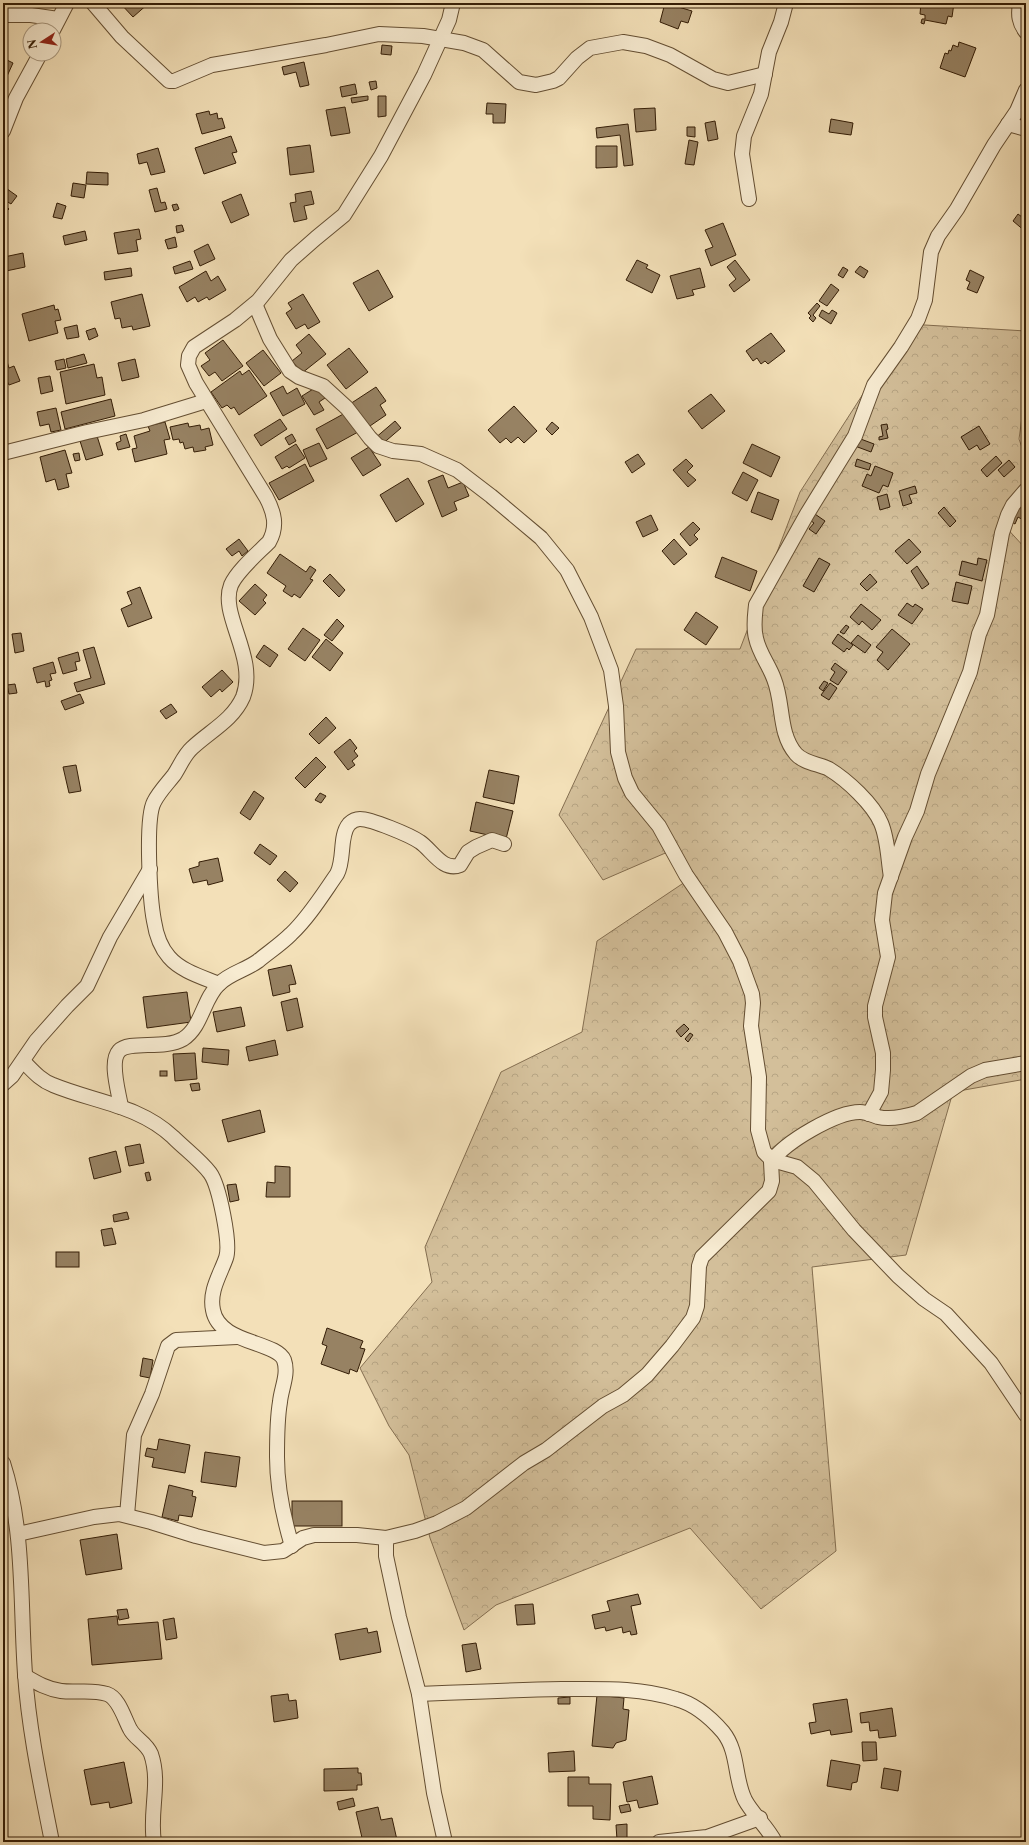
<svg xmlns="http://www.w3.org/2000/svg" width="1029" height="1845" font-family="'Libre Caslon Text',serif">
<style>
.forest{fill:url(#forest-crowns);stroke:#846e50}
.building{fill:#978263;stroke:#341d06}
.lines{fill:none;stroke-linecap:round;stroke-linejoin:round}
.minor-casing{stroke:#644e32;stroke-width:16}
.minor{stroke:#f7ebd1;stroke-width:14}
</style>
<defs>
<pattern id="forest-crowns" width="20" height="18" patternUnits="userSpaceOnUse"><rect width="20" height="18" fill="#d3bf9a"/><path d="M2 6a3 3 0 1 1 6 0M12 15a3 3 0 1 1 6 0" fill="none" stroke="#b6a483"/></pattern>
</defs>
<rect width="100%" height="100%" fill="#f3e0b8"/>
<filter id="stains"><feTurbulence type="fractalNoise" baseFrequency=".005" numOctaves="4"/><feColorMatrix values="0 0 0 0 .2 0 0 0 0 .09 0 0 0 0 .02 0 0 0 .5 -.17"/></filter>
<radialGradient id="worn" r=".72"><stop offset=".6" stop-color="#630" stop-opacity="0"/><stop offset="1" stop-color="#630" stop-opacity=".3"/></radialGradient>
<polygon class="forest" points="908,324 1026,331 1026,388 1019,439 1026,459 1026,480 1002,523 1026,549 1026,1079 953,1092 906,1255 812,1267 836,1551 761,1609 690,1528 496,1605 464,1630 430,1538 409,1455 389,1426 360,1368 432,1282 425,1247 501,1072 582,1032 597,941 685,882 670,851 603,880 559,815 636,649 740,649 800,492"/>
<g class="building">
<polygon points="120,3 149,3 133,17"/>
<polygon points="665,3 692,11 688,23 681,21 678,29 660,22"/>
<polygon points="921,3 954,3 952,17 948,16 946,24 925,20 924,24 921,23 922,19 925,19 925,15 920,14"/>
<polygon points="959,42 976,48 965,77 940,68 945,53 948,54 949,50 951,51 953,45 958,47"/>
<polygon points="382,45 392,46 391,55 381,54"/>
<polygon points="3,58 13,63 3,85"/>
<polygon points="304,62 309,85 300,87 296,72 284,75 282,67"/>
<polygon points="376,81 377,88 371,90 369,82"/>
<polygon points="355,84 357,94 342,97 340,87"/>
<polygon points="368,96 368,100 352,103 351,98"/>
<polygon points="378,96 386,96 386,116 378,117"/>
<polygon points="487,103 506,104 505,123 493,123 493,114 486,114"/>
<polygon points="345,107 350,133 331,136 326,110"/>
<polygon points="655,108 656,130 636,132 634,109"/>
<polygon points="209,111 210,115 217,113 218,119 222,118 225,128 202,134 196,114"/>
<polygon points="831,119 853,123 851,135 829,132"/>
<polygon points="715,121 718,139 708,141 705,123"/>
<polygon points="628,124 633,165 624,166 620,135 597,138 596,128"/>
<polygon points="687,127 695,127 695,137 687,136"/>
<polygon points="231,136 237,152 232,153 236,163 204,174 195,148"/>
<polygon points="689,140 698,142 694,165 685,164"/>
<polygon points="310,145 314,172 290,175 287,148"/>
<polygon points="596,146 617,146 617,167 596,168"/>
<polygon points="158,148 165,172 151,175 147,162 139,164 137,154"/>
<polygon points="87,172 108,173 108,185 86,184"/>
<polygon points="73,183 86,185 84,198 71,196"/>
<polygon points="3,186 17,196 11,204 3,199"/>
<polygon points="157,188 161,203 165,202 167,209 155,212 149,190"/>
<polygon points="311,191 314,204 304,206 307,219 294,222 290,203 296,202 295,194"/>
<polygon points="241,194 249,215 231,223 222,202"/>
<polygon points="3,203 9,209 3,215"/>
<polygon points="57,203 66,206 62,219 53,217"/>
<polygon points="177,204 179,209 174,211 172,205"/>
<polygon points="1018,214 1026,220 1026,232 1013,221"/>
<polygon points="723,223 736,255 711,266 705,250 713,247 705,230"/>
<polygon points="182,225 184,231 177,233 176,226"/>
<polygon points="139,229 141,239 136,240 138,251 118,254 114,233"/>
<polygon points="85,231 87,240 65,245 63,236"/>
<polygon points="175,237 177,247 168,249 165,240"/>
<polygon points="208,244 215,259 200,266 194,251"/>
<polygon points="23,253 25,267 6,271 4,257"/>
<polygon points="637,260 648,265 646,268 660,275 652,293 626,280"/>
<polygon points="735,260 750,280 734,292 729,285 736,279 727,267"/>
<polygon points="190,261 193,269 175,274 173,267"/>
<polygon points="860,266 868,271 864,278 855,272"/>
<polygon points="843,267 848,270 843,278 838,275"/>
<polygon points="131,268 132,276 105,280 104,272"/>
<polygon points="700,268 705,287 692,290 694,295 677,299 670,276"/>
<polygon points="378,270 393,297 369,311 353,283"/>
<polygon points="970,270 984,277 977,293 967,289 970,282 966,280"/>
<polygon points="206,271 211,281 218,276 226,290 209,300 207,297 198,302 195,297 187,302 179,287"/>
<polygon points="831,284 839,290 827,306 819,301"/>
<polygon points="142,294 150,326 133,330 132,326 122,328 120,318 115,319 111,302"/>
<polygon points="303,294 320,322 308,329 305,324 296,329 286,313 292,309 288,303"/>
<polygon points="817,303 820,306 813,315 816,318 813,322 809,318 811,316 808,313"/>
<polygon points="54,305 55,310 58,309 61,320 55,321 58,333 29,341 22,314"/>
<polygon points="822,310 829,314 832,310 837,313 831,324 819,316"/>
<polygon points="77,325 79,337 67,339 64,328"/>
<polygon points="95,328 98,336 89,340 86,331"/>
<polygon points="771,333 785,351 768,364 765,361 761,364 757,358 753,361 746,351"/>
<polygon points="309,334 326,354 302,373 292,361 302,353 296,345"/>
<polygon points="223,340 243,366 222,381 215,372 209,376 201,366 210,360 205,353"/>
<polygon points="349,348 368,372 346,389 327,365"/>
<polygon points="263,350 281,373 264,386 246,363"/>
<polygon points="84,354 87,363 68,368 66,359"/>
<polygon points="6,358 9,368 14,366 20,381 9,385 7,381 3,382 3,359"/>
<polygon points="64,359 66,368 57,370 55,361"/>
<polygon points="135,359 139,377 122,381 118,363"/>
<polygon points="94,364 97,378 102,377 105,395 66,404 60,372"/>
<polygon points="249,370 267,396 239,415 234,407 231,409 227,405 222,408 211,392 240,371 242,375"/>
<polygon points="50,376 53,391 41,394 38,378"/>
<polygon points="283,386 287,394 297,388 305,404 283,416 270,393"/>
<polygon points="318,386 325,398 319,402 324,410 314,415 302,396"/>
<polygon points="376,387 386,401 380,405 386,415 367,428 350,404"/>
<polygon points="711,394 725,411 702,429 688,411"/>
<polygon points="111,399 115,416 65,429 61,412"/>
<polygon points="514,406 537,431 524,443 518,437 511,443 506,438 500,443 488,430"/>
<polygon points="56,408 61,430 51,432 49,424 40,426 37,412"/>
<polygon points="347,412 358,432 327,449 316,429"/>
<polygon points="280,419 287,429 261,446 254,435"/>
<polygon points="395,421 401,428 380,446 374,439"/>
<polygon points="165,422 170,439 164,440 167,454 135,462 132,449 137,448 134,436 150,431 148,426"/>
<polygon points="552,422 559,428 552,435 546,429"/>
<polygon points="188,423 189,427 200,425 201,430 209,428 213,445 205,447 206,450 194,452 193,447 185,449 183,442 180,443 179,439 173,440 170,427"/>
<polygon points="887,424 888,429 886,430 888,438 879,440 879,437 883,436 881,425"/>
<polygon points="979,426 990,444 980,450 977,445 969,450 961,437"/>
<polygon points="126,434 130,447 118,450 116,443 121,441 120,436"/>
<polygon points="292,434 296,441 289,445 285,438"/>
<polygon points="97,436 103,455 86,460 80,441"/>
<polygon points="858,438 874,444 871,452 855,446"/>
<polygon points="319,443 327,459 310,467 303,450"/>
<polygon points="296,444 305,458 289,468 287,466 282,469 275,457"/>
<polygon points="752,444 780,457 771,477 743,463"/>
<polygon points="369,447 381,465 363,476 351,458"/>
<polygon points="65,450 72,473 66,474 69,487 58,490 55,479 46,482 40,457"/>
<polygon points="79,453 80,460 75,461 73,454"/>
<polygon points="638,454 645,464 632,473 625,462"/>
<polygon points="996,456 1002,463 987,477 981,470"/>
<polygon points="686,459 693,466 687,472 696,480 688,487 673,470"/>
<polygon points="857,459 871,464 869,470 855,466"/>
<polygon points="1009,460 1015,467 1004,477 998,470"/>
<polygon points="305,464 314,481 279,500 269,483"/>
<polygon points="875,466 893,473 888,487 883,485 879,493 862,486 867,474 871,476"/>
<polygon points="743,472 758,480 747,501 732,493"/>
<polygon points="443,475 448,488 463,482 469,496 454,502 457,510 442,517 428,481"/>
<polygon points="408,478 424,504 396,522 380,495"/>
<polygon points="915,486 917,493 909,495 912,503 903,506 899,491"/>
<polygon points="758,492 779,500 772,520 751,512"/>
<polygon points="887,494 890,507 880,510 877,497"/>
<polygon points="1016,505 1026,510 1025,521 1018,517 1015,524 1008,520"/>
<polygon points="944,507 956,521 950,527 938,513"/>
<polygon points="812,512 825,521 816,534 809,529 814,523 807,518"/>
<polygon points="651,515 658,530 643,537 636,522"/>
<polygon points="693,522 700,529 694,535 698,539 690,546 680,534"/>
<polygon points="239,539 248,551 242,556 239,551 232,556 226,549"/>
<polygon points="674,539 687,554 674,565 662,551"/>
<polygon points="909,539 921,552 907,564 895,551"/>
<polygon points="280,554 306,572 310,566 316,570 310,579 313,580 300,598 294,594 292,597 283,591 286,586 267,573"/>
<polygon points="722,557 757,571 750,591 715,577"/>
<polygon points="819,558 830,564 814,592 803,586"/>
<polygon points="978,558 987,560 982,581 959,575 962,561 977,565"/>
<polygon points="917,566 929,584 922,589 911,571"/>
<polygon points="330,574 345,590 339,597 323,581"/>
<polygon points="870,574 877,582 867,591 860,584"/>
<polygon points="956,582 972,586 968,604 952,601"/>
<polygon points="255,584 267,595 263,600 266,603 255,615 239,601"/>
<polygon points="140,587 152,618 128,627 121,609 132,604 127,592"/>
<polygon points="907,603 913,607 915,604 923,609 912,624 898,615"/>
<polygon points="861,604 881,620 872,630 862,621 859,625 850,617"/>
<polygon points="696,612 718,627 706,645 684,630"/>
<polygon points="337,619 344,626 332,641 324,635"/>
<polygon points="846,625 849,627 844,634 840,632"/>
<polygon points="303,628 320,640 305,661 288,649"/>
<polygon points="892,629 910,644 888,670 877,660 883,652 876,647"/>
<polygon points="21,633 24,651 15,653 12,634"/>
<polygon points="838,634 853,645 849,650 847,648 844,652 832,643"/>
<polygon points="858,635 871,645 865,653 851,643"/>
<polygon points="326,639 343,653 330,671 312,657"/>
<polygon points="264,645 278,655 270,667 256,657"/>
<polygon points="94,647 105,684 77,692 74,683 91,678 83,650"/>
<polygon points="78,652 80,661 75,662 77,670 63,674 58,658"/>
<polygon points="53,662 56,673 50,674 52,680 49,681 50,686 46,687 45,681 37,683 33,668"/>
<polygon points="835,663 847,672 838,685 830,680 835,672 831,669"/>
<polygon points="222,670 233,682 222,692 220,689 211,697 202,687"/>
<polygon points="824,681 828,683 823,691 819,688"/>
<polygon points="830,683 837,688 829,700 821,695"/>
<polygon points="15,684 17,693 9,694 7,685"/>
<polygon points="80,694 84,703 65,710 61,701"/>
<polygon points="171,704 177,712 166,719 160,711"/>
<polygon points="326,717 336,728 319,744 309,734"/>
<polygon points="350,739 357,748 354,751 358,756 352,761 355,765 348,770 334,752"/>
<polygon points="316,757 326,767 305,788 295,778"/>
<polygon points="76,765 81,791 69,793 63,767"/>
<polygon points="489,770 519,776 514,804 483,797"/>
<polygon points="254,791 264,798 250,820 240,813"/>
<polygon points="320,793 326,796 321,803 315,800"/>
<polygon points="476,802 513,811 506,839 470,831"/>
<polygon points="260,844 277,856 270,865 254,853"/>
<polygon points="218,858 223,881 208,885 207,880 193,883 189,869 199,866 199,862"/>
<polygon points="285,871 298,883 290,892 277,880"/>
<polygon points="291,965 296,984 289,985 290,992 273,996 268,970"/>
<polygon points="187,992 191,1022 147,1028 143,997"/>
<polygon points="297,998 303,1027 287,1031 281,1002"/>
<polygon points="241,1007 245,1026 217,1032 213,1012"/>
<polygon points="684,1024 689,1029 681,1037 676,1031"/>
<polygon points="690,1033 693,1035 688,1042 685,1039"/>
<polygon points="275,1040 278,1055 249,1061 246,1047"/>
<polygon points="203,1048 229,1050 228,1065 202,1062"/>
<polygon points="195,1053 197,1079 175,1081 173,1054"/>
<rect x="160" y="1071" width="7" height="5"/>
<polygon points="199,1083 200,1090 192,1091 190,1084"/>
<polygon points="260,1110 265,1132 228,1142 222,1120"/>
<polygon points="140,1144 144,1163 129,1166 125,1147"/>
<polygon points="116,1151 121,1172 94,1179 89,1158"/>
<polygon points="275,1166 290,1167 290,1197 266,1197 267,1182 275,1183"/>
<polygon points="149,1172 151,1180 147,1181 145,1173"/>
<polygon points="236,1184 239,1200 230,1202 227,1185"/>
<polygon points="127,1212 129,1219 114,1222 113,1215"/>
<polygon points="112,1228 116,1244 104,1246 101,1230"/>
<rect x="56" y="1252" width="23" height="15"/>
<polygon points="327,1328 363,1341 360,1348 365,1349 357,1372 350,1369 349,1374 321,1364 327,1346 322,1344"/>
<polygon points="143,1358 153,1360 150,1378 140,1376"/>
<polygon points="159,1439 190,1445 185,1473 152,1467 154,1458 145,1456 147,1448 157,1450"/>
<polygon points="205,1452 240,1457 236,1487 201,1482"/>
<polygon points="169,1485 193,1491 192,1496 196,1497 192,1517 179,1515 178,1521 162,1517"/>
<rect x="292" y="1501" width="50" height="25"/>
<polygon points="117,1534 122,1569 86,1575 80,1540"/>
<polygon points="638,1594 641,1604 631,1606 637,1634 631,1635 630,1631 623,1633 622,1627 606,1631 605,1627 595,1629 592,1615 610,1611 607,1601"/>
<polygon points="533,1604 535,1624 517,1625 515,1605"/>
<polygon points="127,1609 129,1618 119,1620 117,1610"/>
<polygon points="117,1616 118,1625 158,1622 162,1659 92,1665 88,1619"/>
<polygon points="174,1618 177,1638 166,1640 163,1620"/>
<polygon points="367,1628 368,1633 377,1631 381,1652 340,1660 335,1634"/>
<polygon points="476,1643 481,1669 466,1672 462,1645"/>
<polygon points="288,1694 289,1701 296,1700 298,1718 274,1722 271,1696"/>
<polygon points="597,1695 624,1698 623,1709 629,1710 626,1740 616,1743 613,1748 592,1746"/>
<polygon points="570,1697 570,1704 558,1704 558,1698"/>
<polygon points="847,1699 852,1732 831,1735 830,1730 811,1734 809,1723 816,1722 813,1704"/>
<polygon points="892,1708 896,1736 879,1738 878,1730 870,1731 869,1722 861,1723 860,1713"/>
<polygon points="862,1742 876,1742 877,1760 863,1761"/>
<polygon points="574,1751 575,1771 549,1772 548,1753"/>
<polygon points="831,1760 860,1765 857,1782 852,1783 851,1790 827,1786"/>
<polygon points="124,1762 132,1803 110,1808 109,1802 91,1805 84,1770"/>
<polygon points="358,1768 358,1773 361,1773 362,1785 357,1785 357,1790 324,1791 324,1769"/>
<polygon points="884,1768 901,1771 898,1791 881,1788"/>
<polygon points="652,1776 658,1804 639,1808 637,1800 627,1802 623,1782"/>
<polygon points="568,1777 589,1777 589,1784 611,1784 610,1820 593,1819 593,1806 568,1806"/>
<polygon points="353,1798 355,1806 339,1810 337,1802"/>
<polygon points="629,1804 631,1811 621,1813 619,1806"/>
<polygon points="378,1807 381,1820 392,1818 397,1840 390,1842 363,1842 356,1812"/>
<polygon points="627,1824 627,1839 617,1840 616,1825"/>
</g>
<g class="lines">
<defs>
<g id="minor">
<polyline points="93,3 122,37 169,81 174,81 212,65 326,45 379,34 423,36 464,43 483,50 519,82 536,85 553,81 559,78 577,58 590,48 623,42 646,46 670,55 713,79 728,83 765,74"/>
<path d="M 1020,3 C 1018,15 1019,23 1026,32"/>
<polyline points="3,15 31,15 58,19"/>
<polyline points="53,30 67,3"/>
<polyline points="1008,124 1026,129"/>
<polyline points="3,131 16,98 40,54"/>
<polyline points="749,199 742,154 744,136 761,94 769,52 781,22 786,3"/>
<polyline points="255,304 270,339 290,371 299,377 323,386 347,408 370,438 378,446 393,451 421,454 457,470 491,496 541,538 567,570 591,617 611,670 616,706 618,752 625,778 632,793 659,826 686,875 725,932 740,961 752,994 753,1003 751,1026 759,1077 758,1130 764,1152 772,1160 797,1167 814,1181 854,1230 898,1276 924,1299 946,1314 991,1363 1026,1415"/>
<polyline points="3,453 87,432 144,420 206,401"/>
<path d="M 891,877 C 888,860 888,839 881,823 C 873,804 847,780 829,769 C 819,764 804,763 796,754 C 778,733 784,704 774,679 C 769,665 759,653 756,638 C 753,627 755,615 756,605 L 807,514 L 855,436 L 874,385 L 901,347 L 918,319 L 925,300 L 931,252 L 938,236 L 957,209 L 994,145 L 1017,111 L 1026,90"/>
<path d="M 219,984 C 202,977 181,971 169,957 C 161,948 156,934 154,921 C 150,900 145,819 154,802 C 159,792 167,784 174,775 C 180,766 184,755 192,748 C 210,731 233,720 243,697 C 258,657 219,615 231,585 C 237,571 258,553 269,542 C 278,526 274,512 266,497 L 196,383 L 188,365 L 189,356 L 194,347 L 235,320 L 258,301 L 291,260 L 316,238 L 344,215 L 381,156 L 424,75 L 449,20 L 453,3"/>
<path d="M 23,1061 C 32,1070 40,1080 53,1085 C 94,1102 139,1105 173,1137 C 185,1149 200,1160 210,1173 C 219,1185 231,1244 226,1258 C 220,1275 209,1291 213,1310 C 219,1344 276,1341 284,1360 C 289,1374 281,1389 280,1402 C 277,1419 277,1439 277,1457 C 277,1487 283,1516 292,1546"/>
<polyline points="3,1084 12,1076 36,1041 67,1006 87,986 110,937 150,869"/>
<path d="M 121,1107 C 119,1093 109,1062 119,1051 C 129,1040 164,1050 183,1039 C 202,1027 203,999 219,984 C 230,973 246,970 258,961 C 269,952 281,944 291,934 C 309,917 323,894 337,874 C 345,859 339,836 349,824 C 352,821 356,819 360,819 C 371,819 410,835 420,842 C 432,850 443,872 460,865 L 468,852 L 476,847 L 492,840 L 504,844"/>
<polyline points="869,1114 881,1092 883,1070 883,1053 875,1017 875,1006 888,957 882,920 885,893 905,837 917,811 928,774 970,672 979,634 987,615 1002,533 1008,515 1013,505 1026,490"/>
<path d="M 3,1463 C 25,1531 20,1604 25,1674 C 29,1731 41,1786 52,1842"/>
<polyline points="127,1515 134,1435 152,1394 168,1346 176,1340 237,1337"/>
<polyline points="18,1534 94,1517 119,1514 151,1522 196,1536 264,1553 283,1551 303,1538 314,1535 357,1535 386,1538"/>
<path d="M 25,1676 C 37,1683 47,1689 61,1691 C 76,1693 92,1689 107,1694 C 119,1698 124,1718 130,1729 C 135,1739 146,1742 151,1754 C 161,1783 149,1812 154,1842"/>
<path d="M 419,1694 C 467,1692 514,1690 562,1689 C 600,1689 639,1687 676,1699 C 695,1704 710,1717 723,1732 C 739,1752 734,1778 745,1800 C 753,1815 767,1826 775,1842"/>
<path d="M 445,1842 L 434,1793 L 419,1694 L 399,1617 L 386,1556 L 386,1538 L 415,1531 L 437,1523 L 466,1508 L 524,1463 L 546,1450 L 603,1406 L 623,1395 L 647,1375 L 672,1346 L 693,1318 L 697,1306 L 699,1266 L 702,1257 L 769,1191 L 772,1181 L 771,1162 C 785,1142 836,1112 860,1112 C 866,1112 872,1115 878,1117 C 891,1120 904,1117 917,1113 L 971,1076 L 985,1070 L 1026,1063"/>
<polyline points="659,1842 707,1837 760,1818"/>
</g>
</defs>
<use href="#minor" class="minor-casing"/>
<use href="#minor" class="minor"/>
</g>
<rect width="1029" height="1845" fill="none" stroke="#f3e0b8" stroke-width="16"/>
<rect x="4" y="4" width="1021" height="1837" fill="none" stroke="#341d06" stroke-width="2"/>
<rect x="8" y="8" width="1013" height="1829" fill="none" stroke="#341d06"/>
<g transform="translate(42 42) rotate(258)"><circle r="19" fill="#f7ebd1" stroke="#a99980"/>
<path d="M0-3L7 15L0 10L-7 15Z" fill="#8f2418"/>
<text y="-6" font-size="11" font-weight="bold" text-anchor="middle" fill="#341d06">N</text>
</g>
<rect width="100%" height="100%" filter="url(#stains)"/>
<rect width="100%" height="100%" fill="url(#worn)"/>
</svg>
